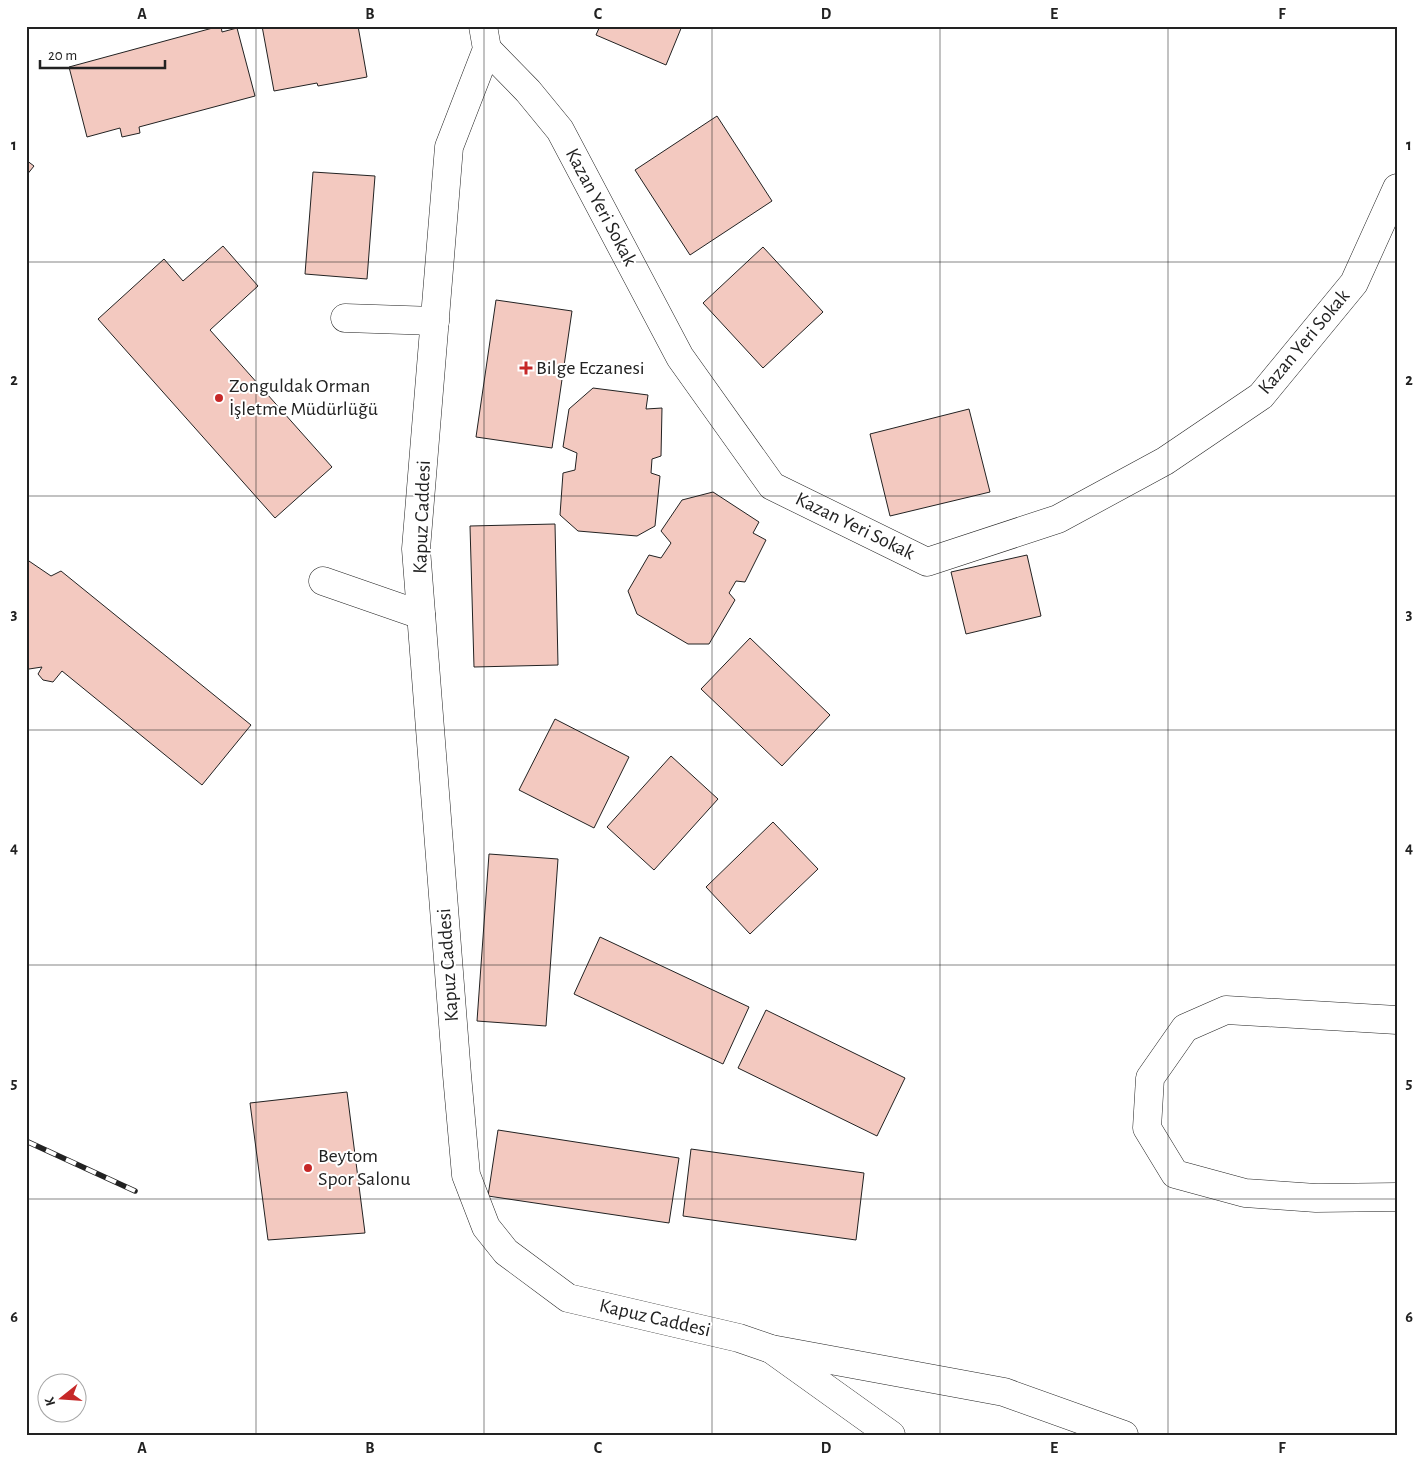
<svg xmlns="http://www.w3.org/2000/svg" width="1423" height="1461" font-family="'Alegreya Sans',sans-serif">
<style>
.building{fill:#f3c9c0;stroke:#222}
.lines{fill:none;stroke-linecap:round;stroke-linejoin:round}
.street-casing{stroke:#222;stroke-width:29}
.secondary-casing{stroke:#222;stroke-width:29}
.street{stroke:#fff;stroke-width:28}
.secondary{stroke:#fff;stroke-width:28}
.rail-casing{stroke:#222;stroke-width:5.5}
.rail{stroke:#fff;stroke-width:4;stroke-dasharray:11;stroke-linecap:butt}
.grid{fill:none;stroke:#222;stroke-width:1;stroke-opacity:0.55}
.poi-dot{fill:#c62828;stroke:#fff;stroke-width:2}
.labels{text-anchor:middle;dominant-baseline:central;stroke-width:4;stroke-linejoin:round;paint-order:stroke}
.street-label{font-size:20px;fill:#222;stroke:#fff}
.poi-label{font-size:20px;fill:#222;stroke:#fff;text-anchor:start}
.neatline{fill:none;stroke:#222;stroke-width:2}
.grid-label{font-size:16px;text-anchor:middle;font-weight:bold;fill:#222}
</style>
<rect width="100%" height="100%" fill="#fff"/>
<g class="building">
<polygon points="220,26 221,26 222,32 237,28 255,96 139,127 140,133 122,137 120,128 87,137 69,67"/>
<polygon points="262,26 358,26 367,77 318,86 317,83 274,91"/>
<polygon points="600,26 682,26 666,65 596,35"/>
<polygon points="717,116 772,201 690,255 635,170"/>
<polygon points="26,160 34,166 26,176"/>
<polygon points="313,172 375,176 367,279 305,274"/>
<polygon points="223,246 258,286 210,330 332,467 275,518 98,319 164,259 183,281"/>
<polygon points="763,247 823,312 763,368 703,303"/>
<polygon points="496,300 572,311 552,448 476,437"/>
<polygon points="593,388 648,395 646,409 662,408 661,456 652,459 651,473 660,476 655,526 637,536 578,531 560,515 563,473 575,470 577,453 563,447 569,409"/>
<polygon points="969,409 990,492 890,516 870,434"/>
<polygon points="713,492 759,522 753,533 766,540 745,582 736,581 729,593 735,600 709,644 688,644 637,614 628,591 649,555 661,558 671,543 661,531 682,500"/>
<polygon points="555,524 558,665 474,667 470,526"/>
<polygon points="1027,555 1041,616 966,634 951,572"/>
<polygon points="26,559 51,576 61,571 251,725 202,785 62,671 53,682 43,680 38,674 42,667 29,669 26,667"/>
<polygon points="750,638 830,715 782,766 701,689"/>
<polygon points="555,719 629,757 594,828 519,790"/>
<polygon points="671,756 718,799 654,870 607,827"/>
<polygon points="773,822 818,869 750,934 706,887"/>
<polygon points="489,854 558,859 546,1026 477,1021"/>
<polygon points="600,937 749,1007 723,1064 574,994"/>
<polygon points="766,1010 905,1078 877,1136 738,1068"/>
<polygon points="347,1092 365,1233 268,1240 250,1103"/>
<polygon points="498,1130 679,1158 669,1223 488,1196"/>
<polygon points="691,1149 864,1173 856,1240 683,1216"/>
</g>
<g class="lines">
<defs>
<g id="street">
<polyline points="487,49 528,91 560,130 680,357 772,486 927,562 1058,519 1165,461 1261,396 1354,283 1397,188"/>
<polyline points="345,318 435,321"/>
<polyline points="323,581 421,615"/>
<polyline points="1397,1020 1226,1010 1185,1028 1150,1078 1147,1128 1175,1174 1245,1193 1316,1198 1397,1197"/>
<polyline points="771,1349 891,1435"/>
</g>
<polyline id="secondary" points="483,26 487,49 449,147 416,549 457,1075 466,1175 486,1227 506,1252 568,1298 739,1338 771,1349 1004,1392 1124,1435"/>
</defs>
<use href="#street" class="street-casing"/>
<use href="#secondary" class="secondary-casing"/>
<use href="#street" class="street"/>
<use href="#secondary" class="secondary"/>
<defs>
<polyline id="rail" points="26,1141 135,1191"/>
</defs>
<use href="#rail" class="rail-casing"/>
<use href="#rail" class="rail"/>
</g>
<path class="grid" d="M 256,26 L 256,1435M 484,26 L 484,1435M 712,26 L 712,1435M 940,26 L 940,1435M 1168,26 L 1168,1435M 26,262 L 1397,262M 26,496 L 1397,496M 26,730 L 1397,730M 26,965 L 1397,965M 26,1199 L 1397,1199"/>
<g class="poi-dot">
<path d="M523.5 360.5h5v5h5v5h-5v5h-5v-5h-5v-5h5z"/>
<circle cx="219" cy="398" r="5"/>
<circle cx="308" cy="1168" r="5"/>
</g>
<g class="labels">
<g class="street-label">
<text transform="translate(601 207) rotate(62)">Kazan Yeri Sokak</text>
<text transform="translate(1304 342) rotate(-50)">Kazan Yeri Sokak</text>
<text transform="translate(422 517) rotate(-88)">Kapuz Caddesi</text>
<text transform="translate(855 526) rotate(26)">Kazan Yeri Sokak</text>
<text transform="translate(448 965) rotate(-94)">Kapuz Caddesi</text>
<text transform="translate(655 1318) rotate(13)">Kapuz Caddesi</text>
</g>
<g class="poi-label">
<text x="536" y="368">Bilge Eczanesi</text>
<text x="229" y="386">Zonguldak Orman<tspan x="229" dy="23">İşletme Müdürlüğü</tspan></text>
<text x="318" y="1156">Beytom<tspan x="318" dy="23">Spor Salonu</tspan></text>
</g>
</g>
<rect width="1423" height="1461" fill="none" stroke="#ffffff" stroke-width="55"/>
<g transform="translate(62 1398) rotate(253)"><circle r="24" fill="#ffffff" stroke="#a7a7a7"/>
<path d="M0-4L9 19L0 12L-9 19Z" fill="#c62828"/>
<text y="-8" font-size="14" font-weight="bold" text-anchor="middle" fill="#222222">K</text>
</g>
<path d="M40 60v8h125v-8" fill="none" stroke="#222222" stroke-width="2.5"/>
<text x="48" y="60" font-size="15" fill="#222222" stroke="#ffffff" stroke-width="4" paint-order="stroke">20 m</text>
<rect x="28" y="28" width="1368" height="1406" class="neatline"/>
<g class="grid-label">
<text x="142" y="19">A</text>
<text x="370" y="19">B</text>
<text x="598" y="19">C</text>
<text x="826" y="19">D</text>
<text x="1054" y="19">E</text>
<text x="1282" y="19">F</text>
<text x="14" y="150">1</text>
<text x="1409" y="150">1</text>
<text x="14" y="385">2</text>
<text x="1409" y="385">2</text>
<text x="14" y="619">3</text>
<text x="1409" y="619">3</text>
<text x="14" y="853">4</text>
<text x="1409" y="853">4</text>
<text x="14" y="1088">5</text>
<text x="1409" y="1088">5</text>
<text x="14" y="1322">6</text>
<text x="1409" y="1322">6</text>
<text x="142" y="1453">A</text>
<text x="370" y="1453">B</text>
<text x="598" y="1453">C</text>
<text x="826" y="1453">D</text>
<text x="1054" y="1453">E</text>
<text x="1282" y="1453">F</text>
</g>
</svg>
